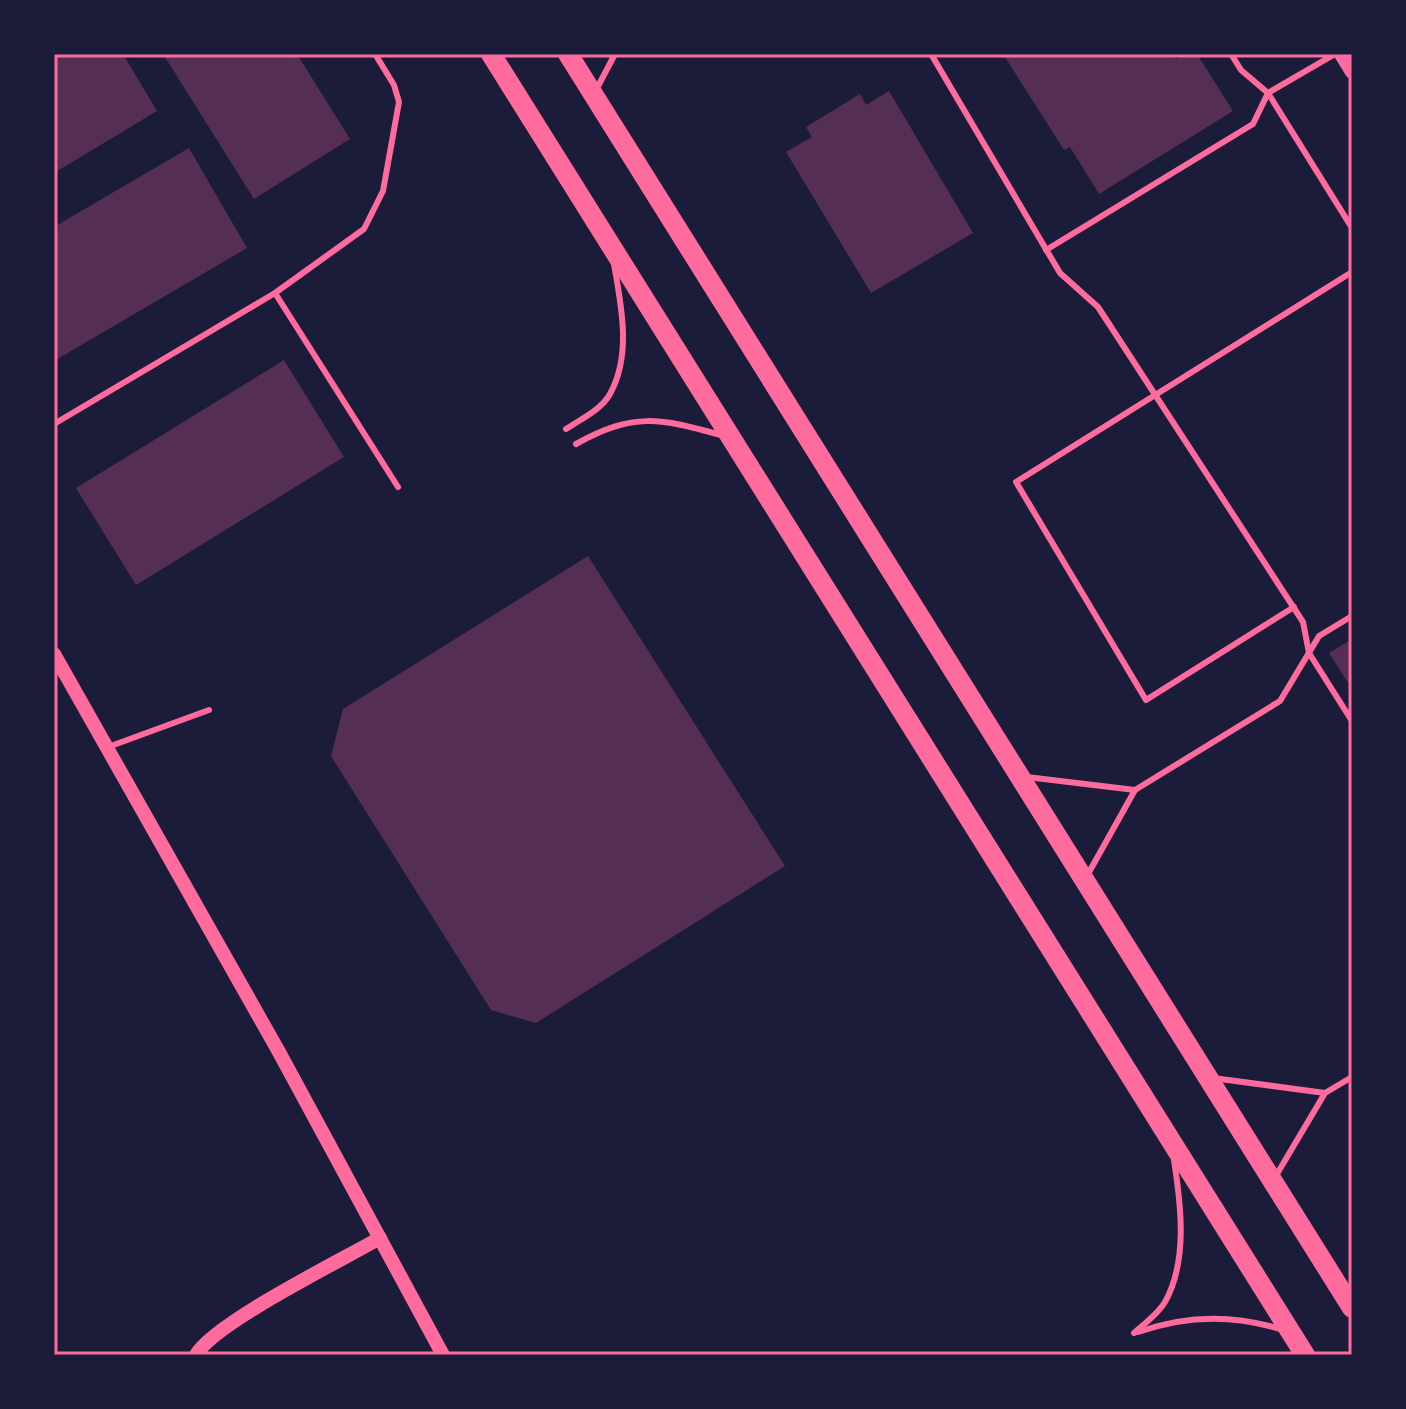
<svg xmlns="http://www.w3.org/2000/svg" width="1406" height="1409" font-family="'IBM Plex Sans',sans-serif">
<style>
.building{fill:#542f53}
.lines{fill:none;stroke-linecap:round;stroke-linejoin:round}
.service{stroke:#ff6b9d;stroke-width:6}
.tertiary{stroke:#ff6b9d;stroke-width:14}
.trunk{stroke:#ff6b9d;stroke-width:20}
.neatline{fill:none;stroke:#ff6b9d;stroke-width:3}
</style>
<rect width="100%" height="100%" fill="#1b1b3a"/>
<g class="building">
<polygon points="54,54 123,54 157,111 54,173"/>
<polygon points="163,54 297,54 350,139 254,199"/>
<polygon points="1003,54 1173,54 1176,59 1184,54 1197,54 1233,111 1099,194 1070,147 1064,150"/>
<polygon points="889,91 973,233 871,293 786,152 812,137 806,127 860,94 866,105"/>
<polygon points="189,148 247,248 54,361 54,227"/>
<polygon points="284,360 344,457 136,585 76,488"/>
<polygon points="588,556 785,866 536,1023 491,1010 331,756 343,709"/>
<polygon points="1352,639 1352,689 1329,653"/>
</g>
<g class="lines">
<g class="service">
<polyline points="931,54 1060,273 1098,307 1303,622 1309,653 1352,721"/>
<polyline points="1231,54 1241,70 1268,93 1352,228"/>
<polyline points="595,92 615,54"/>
<polyline points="1046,250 1253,124 1268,93 1335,54"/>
<polyline points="275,293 398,487"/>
<polyline points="54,424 275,293 364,229 383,191 399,102 394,85 375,54"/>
<path d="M 566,429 C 581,419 601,410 610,394 C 632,354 621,305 614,264"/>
<path d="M 576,444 C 634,412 659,418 721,435"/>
<polyline points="1294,607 1146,700 1016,482 1352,272"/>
<polyline points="108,747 209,710"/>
<polyline points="1027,777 1135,790 1088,874"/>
<polyline points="1135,790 1280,701 1319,636 1352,616"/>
<polyline points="1213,1078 1325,1093 1274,1179"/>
<polyline points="1325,1093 1352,1077"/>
<path d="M 1138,1332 C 1186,1315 1234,1314 1283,1330"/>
<path d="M 1134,1333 C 1144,1324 1158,1314 1165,1302 C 1188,1261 1181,1205 1174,1160"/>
</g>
<g class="tertiary">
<polyline points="1341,54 1352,72"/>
<polyline points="54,654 279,1052 443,1355"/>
<path d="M 196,1355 C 214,1323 342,1260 380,1238"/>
</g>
<g class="trunk">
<polyline points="491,54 1305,1355"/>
<polyline points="568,54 1352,1308"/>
</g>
</g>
<rect width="1406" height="1409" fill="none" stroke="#1b1b3a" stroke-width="112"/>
<rect x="56" y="56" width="1294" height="1297" class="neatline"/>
</svg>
